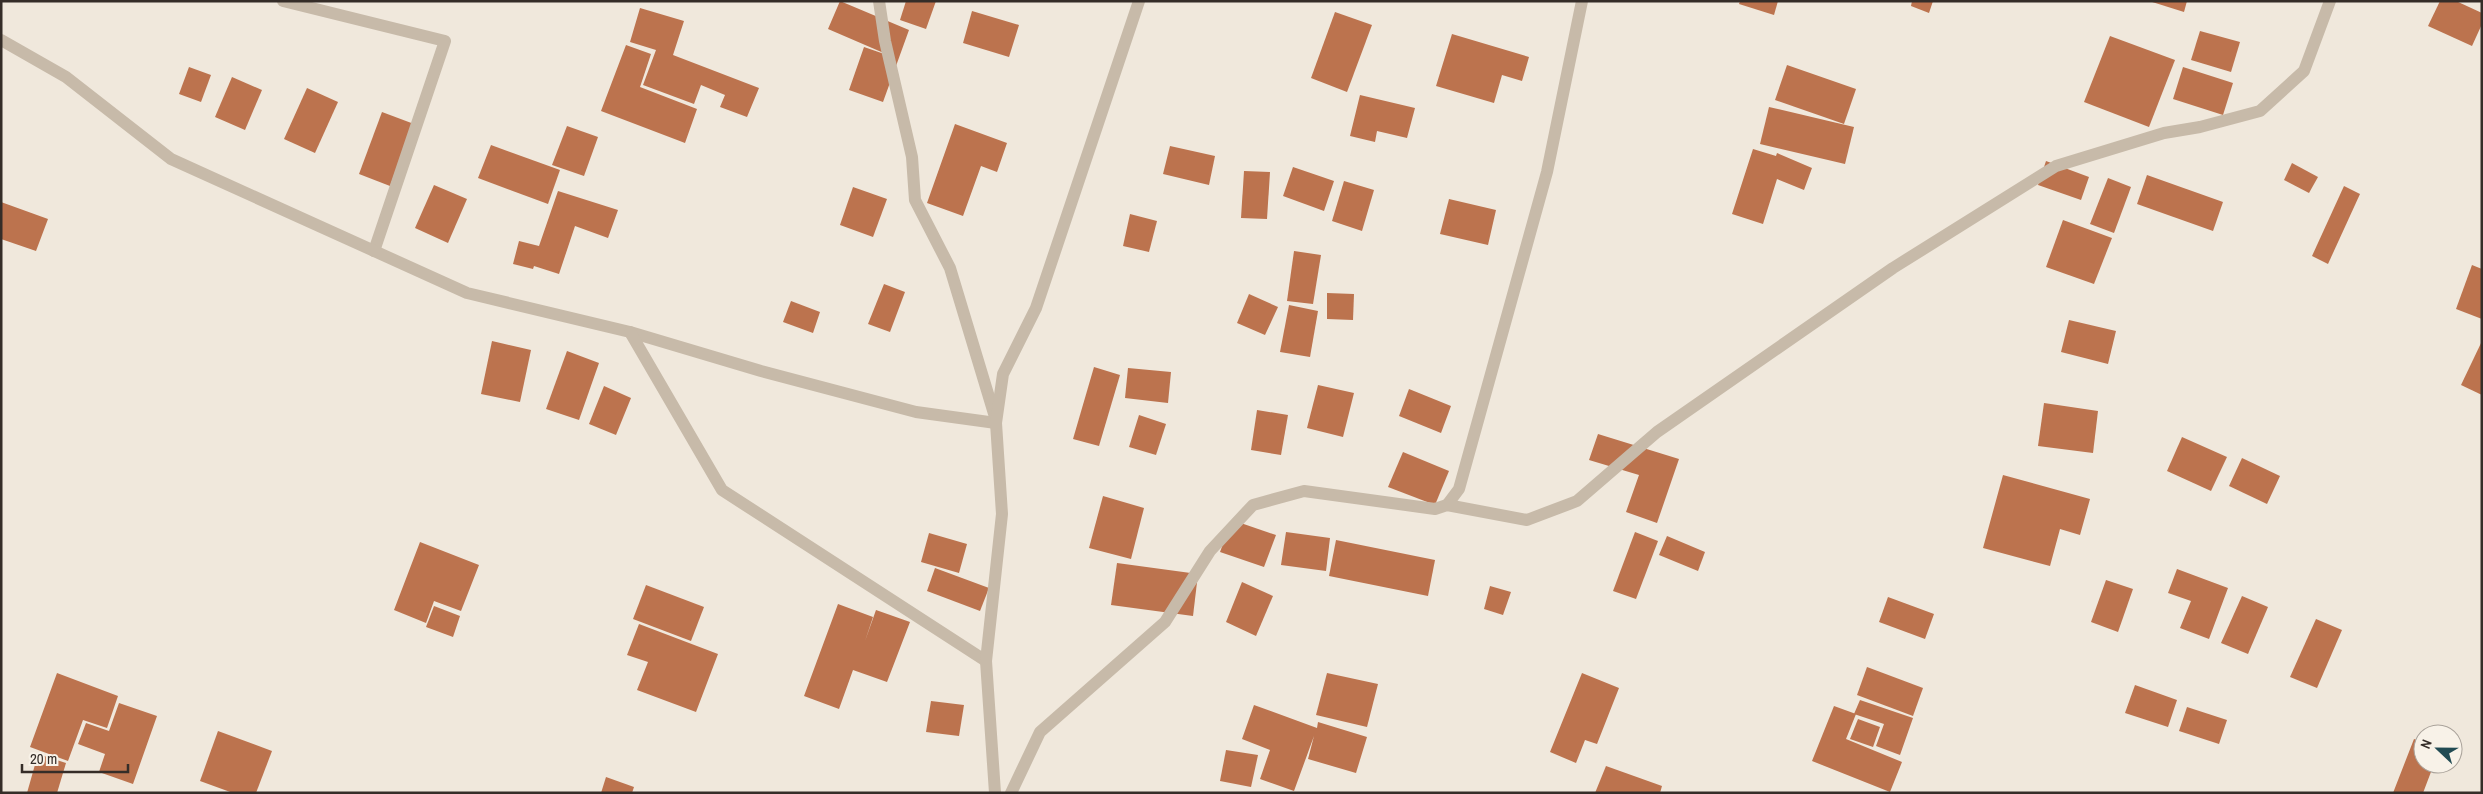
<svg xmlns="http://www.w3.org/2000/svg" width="2483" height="794" font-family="'Archivo Narrow',sans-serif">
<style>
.building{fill:#bc734e}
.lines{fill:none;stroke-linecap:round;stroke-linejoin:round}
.minor{stroke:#c7baa9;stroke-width:12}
</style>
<rect width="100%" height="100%" fill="#f0e8dc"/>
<g class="building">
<polygon points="840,1 909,30 883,102 849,90 864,47 893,57 828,29"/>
<polygon points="906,1 936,1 926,29 900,20"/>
<polygon points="1740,1 1778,1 1774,15 1739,4"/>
<polygon points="1912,1 1933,1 1929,13 1911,6"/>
<polygon points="2149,1 2187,1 2184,12"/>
<polygon points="2440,1 2456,1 2482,13 2482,24 2472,46 2428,26"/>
<polygon points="640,8 684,21 673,55 759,88 747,117 720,107 725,95 701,85 694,104 643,85 656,50 630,42"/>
<polygon points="972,11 1019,25 1009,57 963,43"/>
<polygon points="1335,12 1372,25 1347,92 1311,78"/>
<polygon points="2200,31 2240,42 2231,72 2191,60"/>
<polygon points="1452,34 1529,57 1522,81 1502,75 1494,103 1436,86"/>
<polygon points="2110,36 2175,60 2149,127 2084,102"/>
<polygon points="626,45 651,54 640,87 697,109 685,143 601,111"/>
<polygon points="1787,65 1856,89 1844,124 1775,100"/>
<polygon points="189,67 211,75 201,102 179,94"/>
<polygon points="2183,67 2233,83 2223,115 2173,99"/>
<polygon points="232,77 262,90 245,130 215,117"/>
<polygon points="307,88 338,102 315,153 284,139"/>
<polygon points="1360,95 1415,108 1407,138 1377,131 1375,142 1350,136"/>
<polygon points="1769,107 1854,127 1845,164 1760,144"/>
<polygon points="382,112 414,124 390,186 359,174"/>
<polygon points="955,124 1007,143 997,172 981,166 963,216 927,203"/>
<polygon points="567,126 598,137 584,176 552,165"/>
<polygon points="491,145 560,170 548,204 478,178"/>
<polygon points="1170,146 1215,156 1209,185 1163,174"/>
<polygon points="1753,149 1776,156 1777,153 1812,168 1804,190 1777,179 1763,224 1732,214"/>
<polygon points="2046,161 2089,177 2081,200 2038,185"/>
<polygon points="2292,163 2318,177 2309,193 2284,180"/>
<polygon points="1293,167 1334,181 1324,211 1283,196"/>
<polygon points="1244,171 1270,172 1267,219 1241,218"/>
<polygon points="2147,175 2223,202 2213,231 2137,204"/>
<polygon points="2108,178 2131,187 2114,233 2090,224"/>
<polygon points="1344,181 1374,190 1362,231 1332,221"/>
<polygon points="434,185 467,199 448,243 415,228"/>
<polygon points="2344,186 2360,194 2328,264 2312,256"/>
<polygon points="853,187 887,199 873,237 840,225"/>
<polygon points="558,191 618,210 608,238 575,226 559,274 534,266 533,269 513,264 519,241 539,246"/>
<polygon points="1449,199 1496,210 1488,245 1440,234"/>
<polygon points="1,202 48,219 36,251 1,239"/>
<polygon points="1130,214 1157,221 1149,252 1123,246"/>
<polygon points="2063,220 2112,238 2094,284 2046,267"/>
<polygon points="1294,251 1321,255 1313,304 1287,301"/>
<polygon points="2472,265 2482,269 2482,319 2456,309"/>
<polygon points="884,284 905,292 890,332 868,324"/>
<polygon points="1327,293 1354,294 1353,320 1327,319"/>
<polygon points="1249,294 1278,307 1265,335 1237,323"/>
<polygon points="791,301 820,312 813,333 783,322"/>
<polygon points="1289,305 1318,311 1310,357 1280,352"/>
<polygon points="2069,320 2116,331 2108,364 2061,352"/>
<polygon points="492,341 531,350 520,402 481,394"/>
<polygon points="2482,341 2482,395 2461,385"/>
<polygon points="567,351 599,363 579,420 546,409"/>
<polygon points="1094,367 1120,375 1099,446 1073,439"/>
<polygon points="1128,368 1171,372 1168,403 1125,398"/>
<polygon points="1318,385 1354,393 1343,437 1307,428"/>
<polygon points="604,386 631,398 616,435 589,424"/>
<polygon points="1409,389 1451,406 1441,433 1399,416"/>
<polygon points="2044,403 2098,411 2093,453 2038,446"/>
<polygon points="1257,410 1288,415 1281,455 1251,450"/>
<polygon points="1139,415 1166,424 1156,455 1129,447"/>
<polygon points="1598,434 1679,459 1657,523 1626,512 1639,475 1589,460"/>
<polygon points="2182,437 2227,457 2211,491 2167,471"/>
<polygon points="1403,452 1449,471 1435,505 1388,487"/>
<polygon points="2242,458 2280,476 2267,504 2229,486"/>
<polygon points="2003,475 2090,499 2080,535 2060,529 2050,566 1983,548"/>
<polygon points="1103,496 1144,508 1131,559 1089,548"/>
<polygon points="1232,520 1276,535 1264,567 1220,552"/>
<polygon points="1286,532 1330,538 1326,571 1281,565"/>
<polygon points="1635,532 1658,541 1636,599 1613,591"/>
<polygon points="929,533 967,544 959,573 921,562"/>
<polygon points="1667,536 1705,552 1698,571 1659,555"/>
<polygon points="1336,540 1435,560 1428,596 1329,576"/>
<polygon points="420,542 479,565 461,611 434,601 426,623 394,610"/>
<polygon points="1117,563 1198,574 1193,616 1111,605"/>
<polygon points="935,568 989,588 980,611 927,591"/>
<polygon points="2177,569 2228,588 2209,639 2180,628 2191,601 2168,593"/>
<polygon points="2106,580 2133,589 2118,632 2091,622"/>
<polygon points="1242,582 1273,596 1256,636 1226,622"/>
<polygon points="646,585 704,607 691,641 633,619"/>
<polygon points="1490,586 1511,592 1503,615 1484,609"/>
<polygon points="2242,596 2268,607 2248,654 2221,643"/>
<polygon points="1888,597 1934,614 1925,639 1879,622"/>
<polygon points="838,604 873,617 865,641 876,610 910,622 887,682 853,670 839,709 804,696"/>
<polygon points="434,606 460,616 453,637 426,627"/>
<polygon points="2316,619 2342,630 2317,688 2290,677"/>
<polygon points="639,624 718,654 696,712 637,690 648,662 627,655"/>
<polygon points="1867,667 1923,688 1913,716 1857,695"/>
<polygon points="57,673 118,696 107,728 83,720 68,761 30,747"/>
<polygon points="1327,673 1378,684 1367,727 1316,715"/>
<polygon points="1582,673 1619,688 1597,744 1585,740 1576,763 1550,752"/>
<polygon points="2135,685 2177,700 2168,727 2125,713"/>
<polygon points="1860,700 1913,718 1900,755 1876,746 1884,724 1854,714"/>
<polygon points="931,701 964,705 959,736 926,732"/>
<polygon points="119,703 157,716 133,784 99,772 105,754 78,744 86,723 109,731"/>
<polygon points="1254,705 1317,728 1318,722 1367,737 1356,773 1308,759 1314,736 1294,791 1260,779 1270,750 1242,739"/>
<polygon points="1834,706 1856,714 1846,739 1902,762 1890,792 1812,761"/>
<polygon points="2187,707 2227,720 2219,744 2179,731"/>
<polygon points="1858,719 1880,727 1873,747 1850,739"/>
<polygon points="218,731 272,751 256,793 233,793 200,781"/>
<polygon points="2414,739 2423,742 2423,764 2434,764 2423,793 2393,793"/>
<polygon points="1226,750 1258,755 1251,787 1220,781"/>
<polygon points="38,754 66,763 57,793 27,793"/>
<polygon points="1606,766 1662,786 1660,793 1595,793"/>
<polygon points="606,777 634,787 632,793 601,793"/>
</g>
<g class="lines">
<g class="minor">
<polyline points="283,1 445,41 374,251"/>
<polyline points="879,1 885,41 912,157 915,200 950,268 995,417"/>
<polyline points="1,40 66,77 171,159 467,293 630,332 761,371 916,412 996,423"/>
<polyline points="630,332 722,490 986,661"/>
<polyline points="1447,505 1459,489 1547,172 1582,1"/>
<polyline points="995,793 986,661 1002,514 996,423 1003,374 1036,308 1139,1"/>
<polyline points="1011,793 1040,732 1165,622 1210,551 1253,505 1304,491 1435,509 1447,505 1527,520 1577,501 1657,432 1893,268 2056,166 2164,133 2200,127 2260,111 2304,71 2330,1"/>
</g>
</g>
<rect width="2483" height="794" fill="none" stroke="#352d28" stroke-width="5"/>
<g transform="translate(2438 749) rotate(292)"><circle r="24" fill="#f8f2e8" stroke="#aaa39b"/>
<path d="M0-4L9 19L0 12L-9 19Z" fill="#214b53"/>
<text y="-8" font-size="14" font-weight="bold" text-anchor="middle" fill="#352d28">N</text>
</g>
<path d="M22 764v8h106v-8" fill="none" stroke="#352d28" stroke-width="2.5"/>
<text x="30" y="764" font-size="15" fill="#352d28" stroke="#f8f2e8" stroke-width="4" paint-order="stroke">20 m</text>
</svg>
